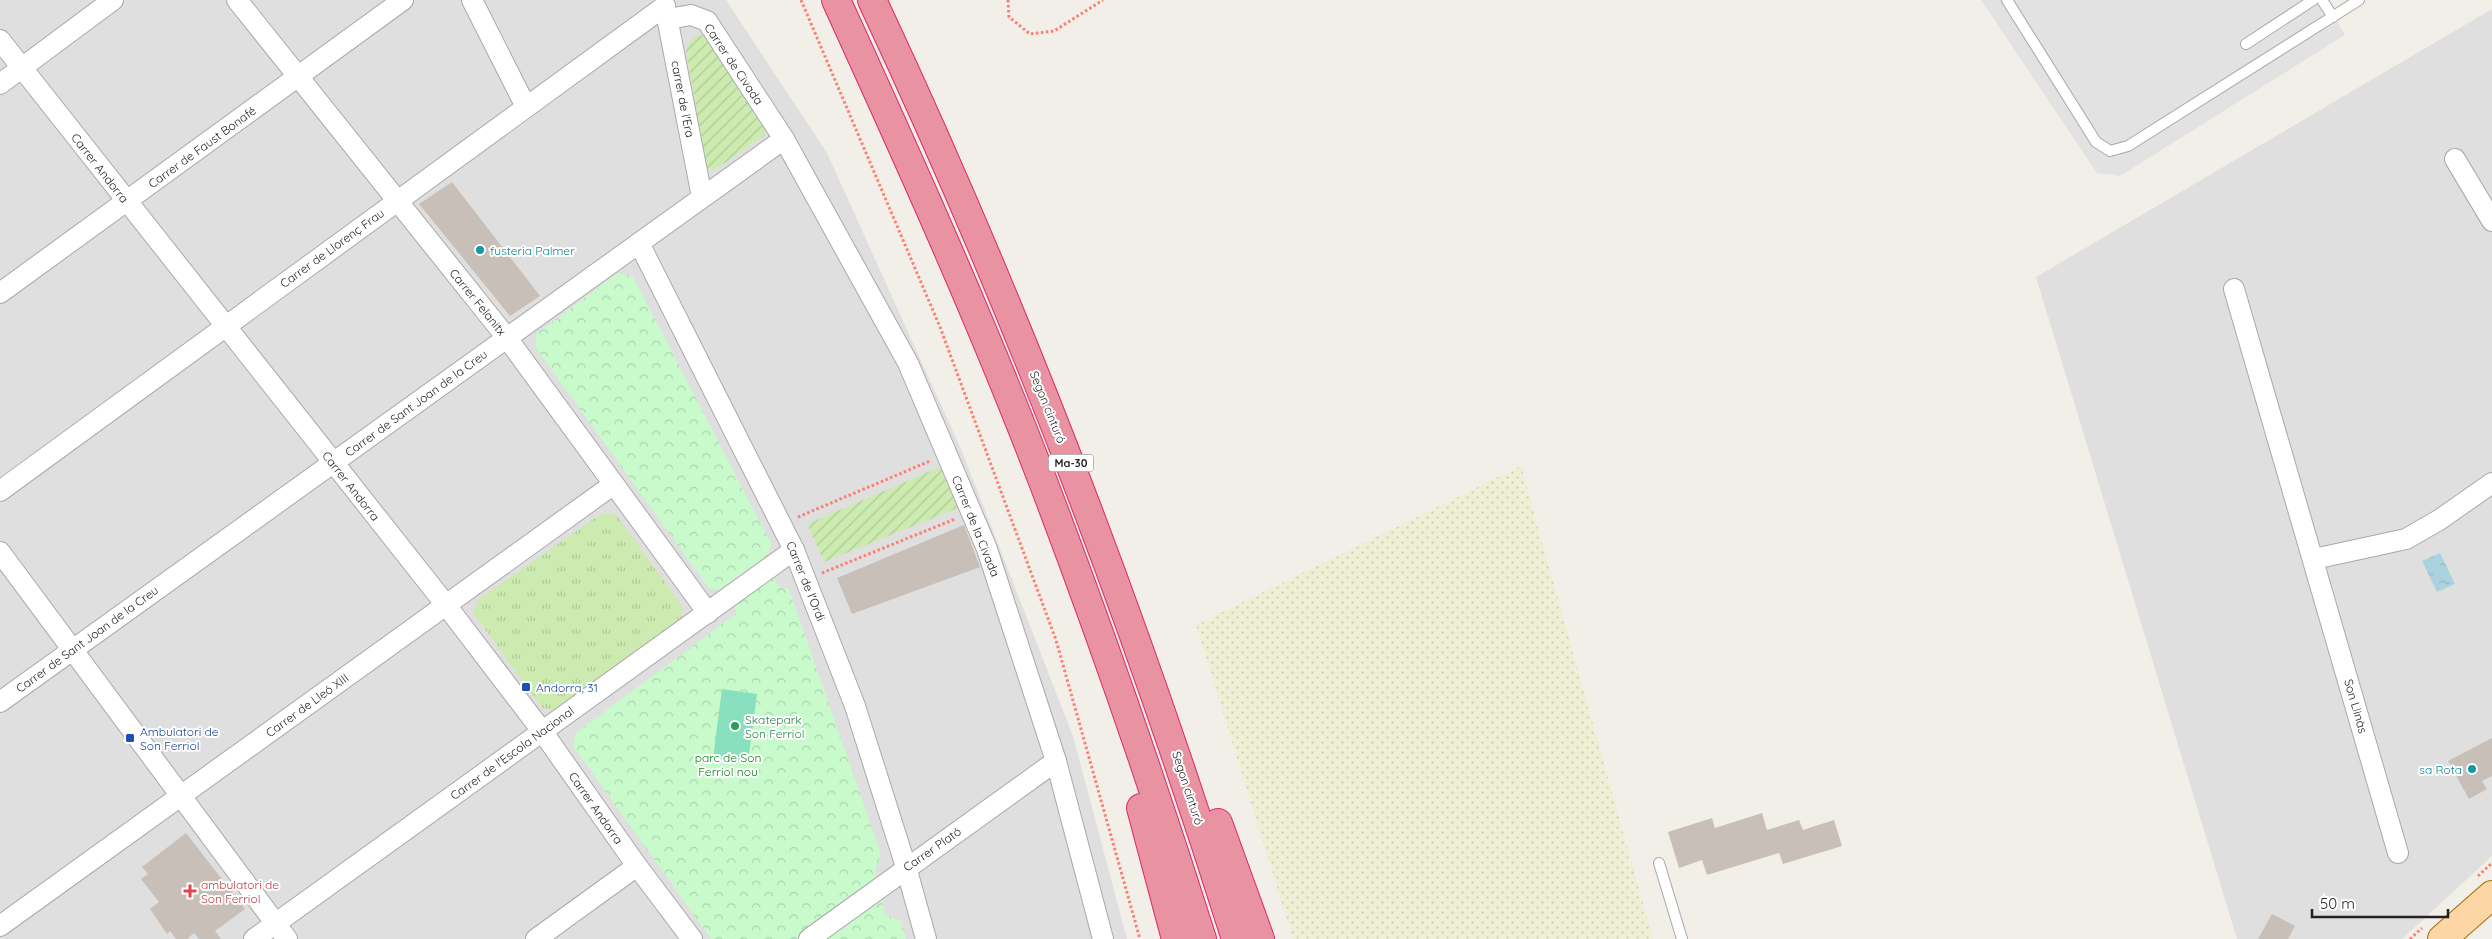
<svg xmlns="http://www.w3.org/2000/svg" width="2492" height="939" font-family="Quicksand,sans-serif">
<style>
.residential{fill:#e0dfdf}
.farmland{fill:url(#farmland-dots)}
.grass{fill:url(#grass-tufts)}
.park{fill:url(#park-crowns)}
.garden{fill:url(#garden-furrows)}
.pitch{fill:#88e0be}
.parking{fill:#e2e2e2}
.water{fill:url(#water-ripples)}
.building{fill:#c7bfb8}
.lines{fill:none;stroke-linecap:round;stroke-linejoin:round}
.lane-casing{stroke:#a9a9a9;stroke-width:12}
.street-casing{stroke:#a9a9a9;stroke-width:22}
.primary-casing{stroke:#a06b00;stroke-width:30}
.highway-casing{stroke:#dc2a67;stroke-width:30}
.path{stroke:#fa8072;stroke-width:3;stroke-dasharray:2.5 2.5;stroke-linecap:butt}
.lane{stroke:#fff;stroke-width:10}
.street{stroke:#fff;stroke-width:20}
.primary{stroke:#fcd6a4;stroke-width:28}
.highway{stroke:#e892a2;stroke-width:28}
.culture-dot{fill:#0f9aa8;stroke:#fff;stroke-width:2}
.transit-dot{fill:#1a4fb4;stroke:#fff;stroke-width:2}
.leisure-dot{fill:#2e9e5b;stroke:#fff;stroke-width:2}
.health-dot{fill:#e0444e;stroke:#fff;stroke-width:2}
.labels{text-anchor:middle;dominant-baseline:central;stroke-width:4;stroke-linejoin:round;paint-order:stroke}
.shield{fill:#fff;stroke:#646464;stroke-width:1}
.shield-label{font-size:11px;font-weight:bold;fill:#222}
.street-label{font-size:12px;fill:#222;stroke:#fff}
.culture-label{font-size:12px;fill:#0d838f;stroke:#fff;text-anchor:start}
.transit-label{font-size:12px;fill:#164399;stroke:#fff;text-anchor:start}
.leisure-label{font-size:12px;fill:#27864d;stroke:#fff;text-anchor:start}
.park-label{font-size:12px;fill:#0c8416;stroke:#fff}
.health-label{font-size:12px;fill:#be3a42;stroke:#fff;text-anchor:start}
</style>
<defs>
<pattern id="farmland-dots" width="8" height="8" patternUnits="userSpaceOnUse" patternTransform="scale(1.25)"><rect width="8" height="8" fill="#eef0d5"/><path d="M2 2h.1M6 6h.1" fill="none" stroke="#ccceb7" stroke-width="1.8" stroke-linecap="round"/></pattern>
<pattern id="grass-tufts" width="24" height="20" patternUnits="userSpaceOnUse" patternTransform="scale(1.25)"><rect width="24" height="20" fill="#cdebb0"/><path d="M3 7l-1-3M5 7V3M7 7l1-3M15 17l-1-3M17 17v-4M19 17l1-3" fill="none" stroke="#b0c997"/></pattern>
<pattern id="park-crowns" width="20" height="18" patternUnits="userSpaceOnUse" patternTransform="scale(1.25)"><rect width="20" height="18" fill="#c8facc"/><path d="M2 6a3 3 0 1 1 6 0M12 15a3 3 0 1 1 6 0" fill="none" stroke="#acd6af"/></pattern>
<pattern id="garden-furrows" width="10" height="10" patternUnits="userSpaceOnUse" patternTransform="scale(1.25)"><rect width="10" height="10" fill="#cdebb0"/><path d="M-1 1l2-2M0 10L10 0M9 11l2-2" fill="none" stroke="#b0c997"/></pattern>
<pattern id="water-ripples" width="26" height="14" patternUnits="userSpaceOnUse" patternTransform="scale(1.25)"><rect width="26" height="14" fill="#aad3df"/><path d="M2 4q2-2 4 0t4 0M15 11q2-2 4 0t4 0" fill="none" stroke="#92b5bf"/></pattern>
</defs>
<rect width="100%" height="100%" fill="#f2efe9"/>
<g class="residential">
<polygon points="0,0 726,0 827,153 961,449 1073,736 1127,939 0,939"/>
<polygon points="2492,9 2492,856 2402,939 2237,939 2036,277"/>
</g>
<polygon class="farmland" points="1521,466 1653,939 1293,939 1196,625"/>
<polygon class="grass" points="602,513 616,514 682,606 682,618 555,710 542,708 473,613 479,599"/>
<polygon class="park" points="618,273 633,277 771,543 766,562 778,586 789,589 881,854 875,871 885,915 901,921 906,939 711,939 573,746 576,733 737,613 724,591 709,588 536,348 536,334"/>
<g class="garden">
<polygon points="699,34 709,39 765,124 765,135 714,170 707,168 686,51 690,41"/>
<polygon points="940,467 958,508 824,562 807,524"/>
</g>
<polygon class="pitch" points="722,689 757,694 748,762 713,758"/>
<polygon class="parking" points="1981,0 2324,0 2345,35 2120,176 2097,173"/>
<polygon class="water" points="2440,553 2455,584 2437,592 2422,561"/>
<g class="building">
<polygon points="452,182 540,296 510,316 419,204"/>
<polygon points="964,525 980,567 852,614 837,578"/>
<polygon points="2492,738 2492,776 2482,781 2487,789 2469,799 2448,761"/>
<polygon points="1762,813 1767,830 1799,820 1803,830 1834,820 1842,846 1783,864 1779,853 1707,875 1702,860 1679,868 1668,832 1712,818 1715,828"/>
<polygon points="186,833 245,909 215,931 221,939 199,939 194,933 187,939 176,939 170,931 167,934 150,909 159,902 141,879 148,874 142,867"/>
<polygon points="2272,914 2295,926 2288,939 2258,939"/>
</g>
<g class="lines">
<defs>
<g id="lane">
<polyline points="2007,0 2096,142 2110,151 2128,146 2359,0"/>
<polyline points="2322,0 2333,17"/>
<polyline points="2246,44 2313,0"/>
<polyline points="1659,863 1682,939"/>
</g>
<g id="street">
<polyline points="237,0 507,338 708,613"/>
<polyline points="472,0 526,107"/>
<polyline points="665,7 702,197"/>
<polyline points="668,19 691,15 707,21 784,139 908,363 987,549 1056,761 1103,939"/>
<polyline points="0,40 446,605 542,731 637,866 692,939"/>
<polyline points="0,84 113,0"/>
<polyline points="2455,159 2492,221"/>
<polyline points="639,243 794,550 855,706 906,867 926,939"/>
<polyline points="2234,289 2398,853"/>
<polyline points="0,293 403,0"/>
<polyline points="0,491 665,6"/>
<polyline points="0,552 287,939"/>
<polyline points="2314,559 2406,539 2439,520 2492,483"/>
<polyline points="0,702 784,139"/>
<polyline points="0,926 614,484"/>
<polyline points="254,939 794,550"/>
<polyline points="536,939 637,866"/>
<polyline points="809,939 1056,761"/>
</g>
<polyline id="primary" points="2442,939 2492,895"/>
<g id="highway">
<path d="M 836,0 C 908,158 980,317 1042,479 C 1100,631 1153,784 1202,939"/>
<path d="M 872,0 C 1015,304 1135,618 1236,939"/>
<polyline points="1141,808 1176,939"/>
<polyline points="1218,823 1260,939"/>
</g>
</defs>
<use href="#lane" class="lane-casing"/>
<use href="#street" class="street-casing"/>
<use href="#primary" class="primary-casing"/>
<use href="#highway" class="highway-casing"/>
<g class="path">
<polyline points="801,0 940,327 1056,640 1140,939"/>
<polyline points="1008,0 1009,17 1030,34 1054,31 1103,0"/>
<polyline points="798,517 930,461"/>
<polyline points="822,573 955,519"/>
<polyline points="2478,876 2492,863"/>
<polyline points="2410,939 2422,928"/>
</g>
<use href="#lane" class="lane"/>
<use href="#street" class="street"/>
<use href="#primary" class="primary"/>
<use href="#highway" class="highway"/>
</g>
<g class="culture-dot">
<circle cx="480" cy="250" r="5"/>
<circle cx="2472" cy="769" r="5"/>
</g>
<g class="transit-dot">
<rect x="521" y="682" width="10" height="10" rx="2.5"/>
<rect x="125" y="733" width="10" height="10" rx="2.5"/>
</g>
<circle class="leisure-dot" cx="735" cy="726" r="5"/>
<path class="health-dot" d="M187.5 883.5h5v5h5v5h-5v5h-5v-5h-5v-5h5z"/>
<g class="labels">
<rect class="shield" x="1048.5" y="454.5" width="45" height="17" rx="4"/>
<g class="shield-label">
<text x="1071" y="463">Ma-30</text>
</g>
<g class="street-label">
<text transform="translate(734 64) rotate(56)">Carrer de Civada</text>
<text transform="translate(683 99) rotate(79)">carrer de l'Era</text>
<text transform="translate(202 147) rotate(-36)">Carrer de Faust Bonafé</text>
<text transform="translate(100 168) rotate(52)">Carrer Andorra</text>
<text transform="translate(332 248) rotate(-36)">Carrer de Llorenç Frau</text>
<text transform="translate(478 302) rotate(51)">Carrer Felanitx</text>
<text transform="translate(416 403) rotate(-36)">Carrer de Sant Joan de la Creu</text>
<text transform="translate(1048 407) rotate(68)">Segon cinturó</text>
<text transform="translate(351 486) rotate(52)">Carrer Andorra</text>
<text transform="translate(976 526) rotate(68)">Carrer de la Civada</text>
<text transform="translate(806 581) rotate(68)">Carrer de l'Ordi</text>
<text transform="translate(87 639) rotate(-36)">Carrer de Sant Joan de la Creu</text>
<text transform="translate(307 705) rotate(-36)">Carrer de Lleó XIII</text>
<text transform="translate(2356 706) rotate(74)">Son Llinàs</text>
<text transform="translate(512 753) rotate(-36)">Carrer de l'Escola Nacional</text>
<text transform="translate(1188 788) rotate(72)">Segon cinturó</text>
<text transform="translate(596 808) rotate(55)">Carrer Andorra</text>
<text transform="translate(932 849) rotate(-35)">Carrer Plató</text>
</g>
<g class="culture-label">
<text x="490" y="250">fusteria Palmer</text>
<text x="2462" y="769" text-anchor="end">sa Rota</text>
</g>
<g class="transit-label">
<text x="536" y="687">Andorra, 31</text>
<text x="140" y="731">Ambulatori de<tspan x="140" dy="14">Son Ferriol</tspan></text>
</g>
<g class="leisure-label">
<text x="745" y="719">Skatepark<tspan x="745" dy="14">Son Ferriol</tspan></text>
</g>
<g class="park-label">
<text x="728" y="757">parc de Son<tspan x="728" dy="14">Ferriol nou</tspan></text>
</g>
<g class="health-label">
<text x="201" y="884">ambulatori de<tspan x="201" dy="14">Son Ferriol</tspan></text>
</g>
</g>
<path d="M2312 909v8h136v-8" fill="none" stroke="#222222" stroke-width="2.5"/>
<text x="2320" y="909" font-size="15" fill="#222222" stroke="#ffffff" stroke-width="4" paint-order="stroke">50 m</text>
</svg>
